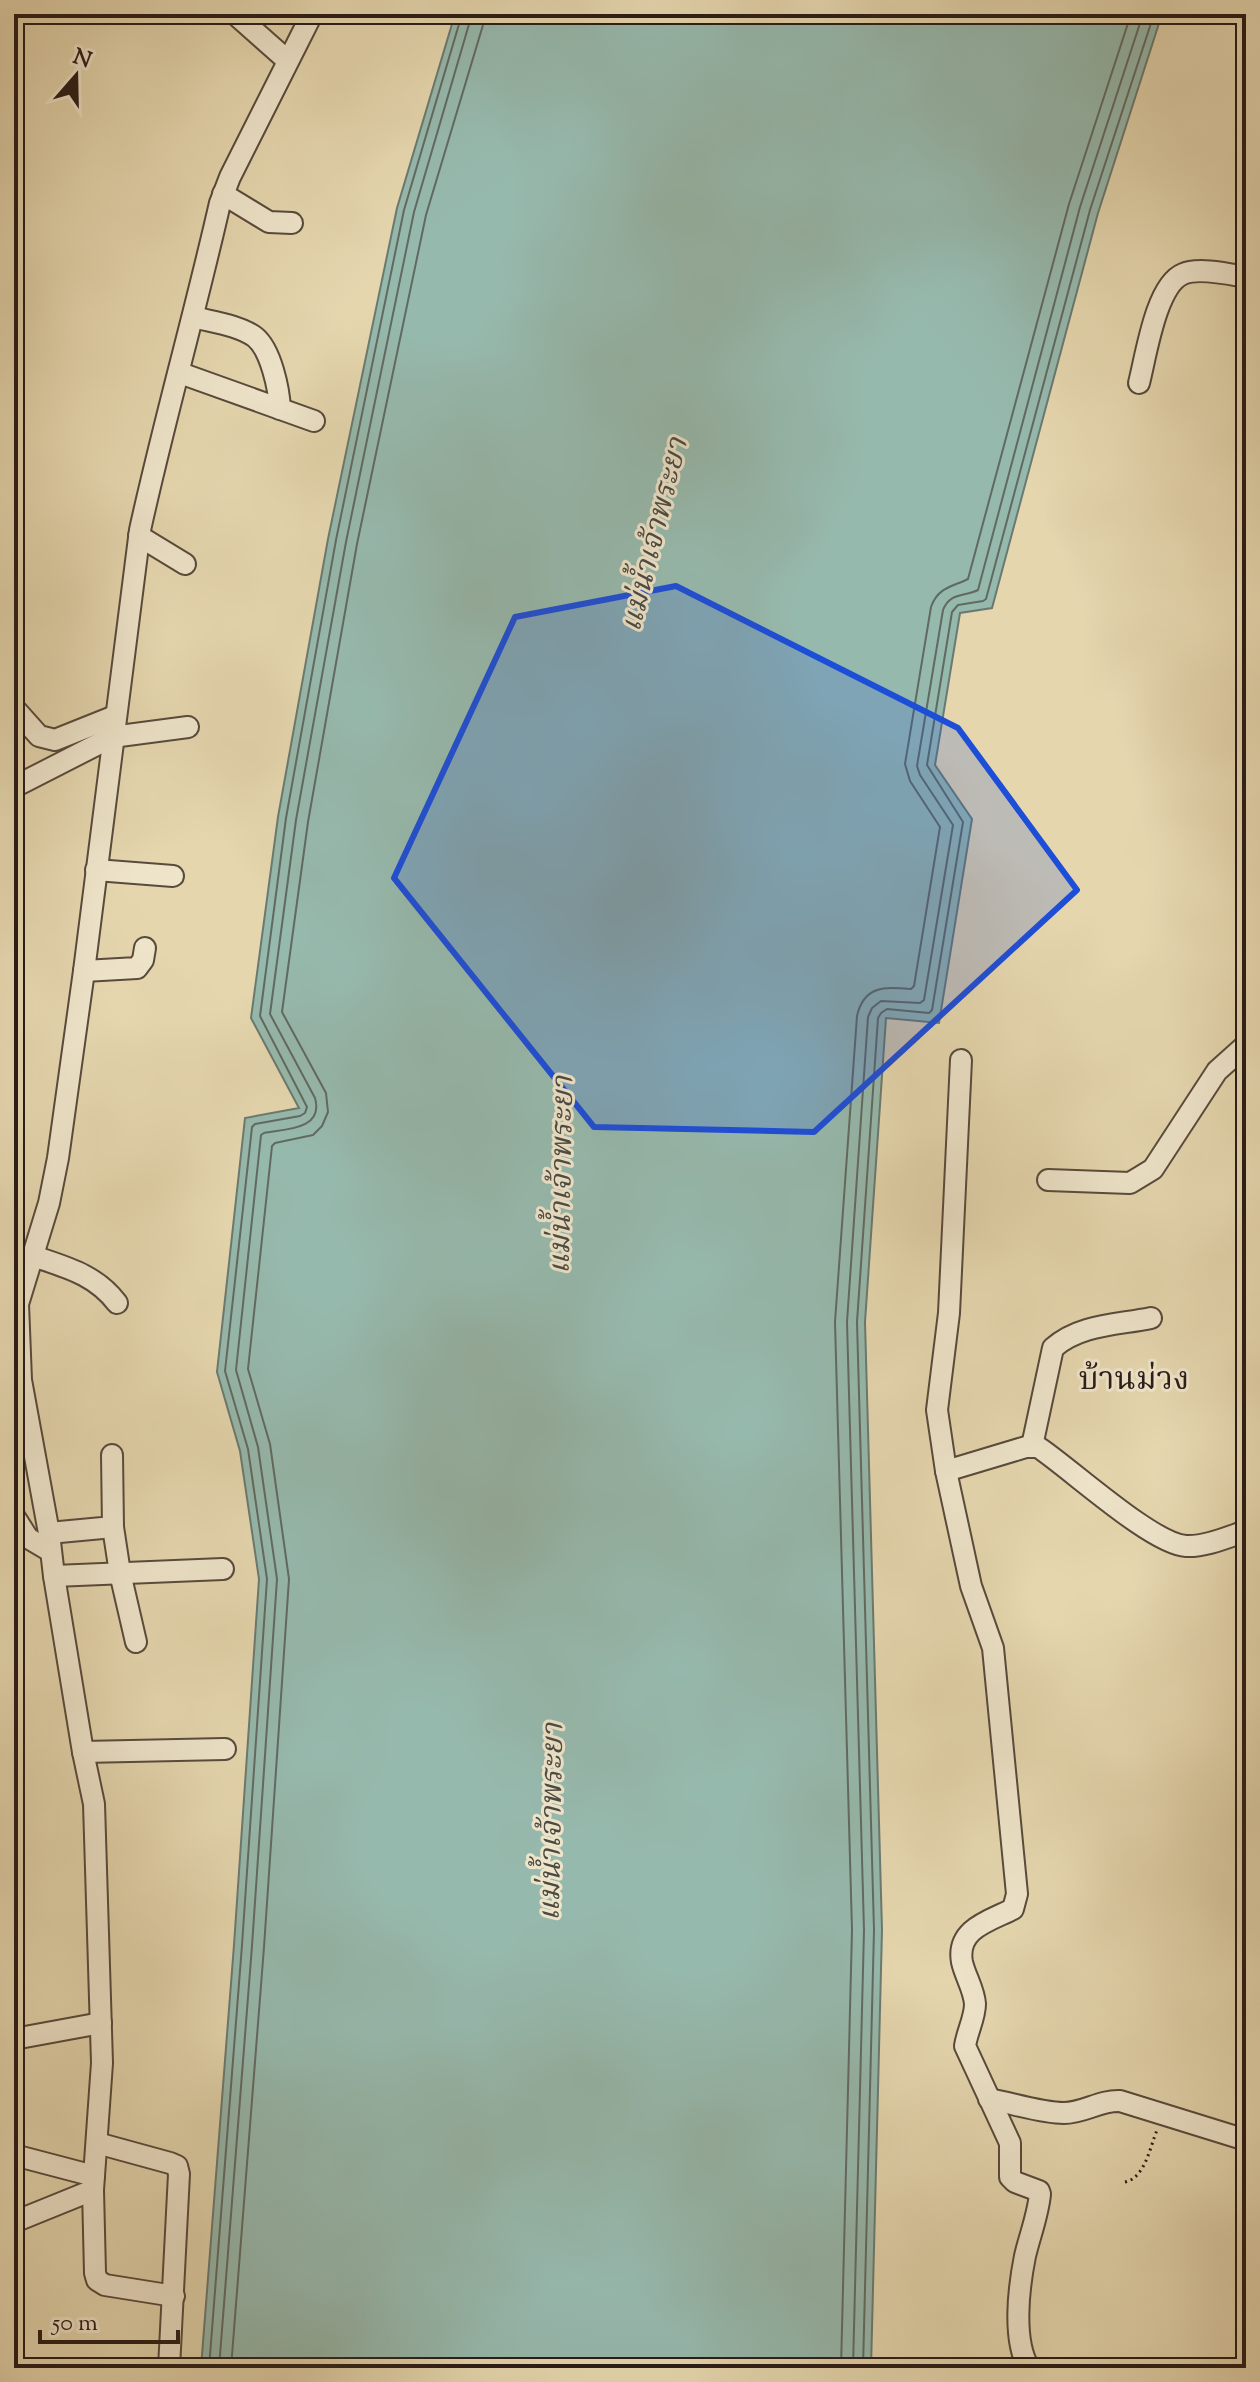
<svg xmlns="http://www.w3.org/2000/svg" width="1260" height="2382" font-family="'Sorts Mill Goudy','Noto Serif Thai',serif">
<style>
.water{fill:#96b9ad;stroke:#6a7a71;stroke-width:2}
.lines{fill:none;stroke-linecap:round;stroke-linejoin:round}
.shore{stroke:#606a62;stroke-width:2}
.minor-casing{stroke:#584a3c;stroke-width:24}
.path{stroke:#291b16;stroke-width:3;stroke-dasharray:2 4;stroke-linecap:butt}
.minor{stroke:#eee4ca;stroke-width:20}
.marked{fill:#1d4ed8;fill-opacity:0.2;stroke:#1d4ed8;stroke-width:6;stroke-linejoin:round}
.labels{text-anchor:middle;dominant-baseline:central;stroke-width:6;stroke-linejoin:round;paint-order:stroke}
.water-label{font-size:30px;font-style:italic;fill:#4a4a43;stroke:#eee4ca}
.quarter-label{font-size:32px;fill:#291b16;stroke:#eee4ca}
</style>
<rect width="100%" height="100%" fill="#e5d6ae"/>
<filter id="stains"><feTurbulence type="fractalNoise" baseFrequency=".0025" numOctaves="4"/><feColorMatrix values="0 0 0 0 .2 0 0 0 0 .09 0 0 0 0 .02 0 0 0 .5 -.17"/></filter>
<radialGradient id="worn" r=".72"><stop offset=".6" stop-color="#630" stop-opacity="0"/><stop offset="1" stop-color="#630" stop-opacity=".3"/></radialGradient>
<polygon class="water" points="455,14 1162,14 1098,213 992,608 960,613 935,765 972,819 939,1023 886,1018 865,1322 882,1930 871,2368 201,2368 234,1945 259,1579 240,1451 217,1372 245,1118 299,1108 251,1018 278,817 328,539 397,208"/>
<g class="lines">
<g class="shore">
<polyline points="209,2368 242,1945 267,1579 248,1449 225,1371 252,1127 255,1124 300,1116 305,1113 307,1107 260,1016 286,818 336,540 404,210 462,14"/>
<path d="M 219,2368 L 252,1946 L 277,1579 L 258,1447 L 236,1370 L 261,1135 L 264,1133 C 285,1129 324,1130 315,1098 L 270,1014 L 296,820 L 346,542 L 414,212 L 472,14"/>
<polyline points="231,2368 264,1947 289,1579 270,1444 248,1369 272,1146 275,1143 313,1135 322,1126 328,1112 326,1093 282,1012 308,822 357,544 426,215 483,25 484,14"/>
<path d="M 841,2368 L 852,1930 L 835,1322 L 857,1016 C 864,985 885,987 911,989 L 914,986 L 940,827 L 910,781 L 905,764 L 931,607 C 938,587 952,587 968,579 L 1069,204 L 1131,14"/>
<path d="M 853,2368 L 864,1930 L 847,1322 L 868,1017 L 872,1008 L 881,1001 L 920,1003 L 924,1000 L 953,825 L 920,775 L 917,766 L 943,610 C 950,592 964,597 978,590 L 1080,207 L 1143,14"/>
<polyline points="863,2368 874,1930 857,1322 878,1018 881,1013 887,1009 929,1013 932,1010 963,822 927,765 952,612 958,605 983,601 986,599 1090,210 1154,14"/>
</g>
<defs>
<g id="minor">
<polyline points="235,14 288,61"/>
<polyline points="223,194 269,222 292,223"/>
<path d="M 193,317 C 212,322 239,325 255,337 C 271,350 279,389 280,409"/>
<polyline points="180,373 314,421"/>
<path d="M 1139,383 C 1146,356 1156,285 1183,274 C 1198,267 1229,274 1246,277"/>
<polyline points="139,536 185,564"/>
<polyline points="14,708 39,736 55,740 115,716"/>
<polyline points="14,787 112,737 188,727"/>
<polyline points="96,870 173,876"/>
<polyline points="84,971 137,968 143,960 145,948"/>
<path d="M 961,1060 L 949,1313 L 937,1410 L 946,1471 L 971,1586 L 993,1648 L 1017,1894 L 1013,1909 C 989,1921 956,1929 962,1962 C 965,1976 974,1989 975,2004 C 975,2018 967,2032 965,2046 L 1010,2143 L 1010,2177 L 1015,2182 L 1039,2191 L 1040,2194 C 1038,2215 1030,2235 1025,2256 C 1019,2286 1012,2340 1029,2368"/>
<polyline points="1048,1180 1130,1183 1153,1169 1217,1071 1246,1045"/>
<path d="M 33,1256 C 65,1267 95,1274 117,1303"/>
<path d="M 1032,1446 L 1053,1348 C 1080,1324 1118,1325 1151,1318"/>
<path d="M 946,1471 L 1026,1447 L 1038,1447 C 1071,1469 1152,1544 1186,1546 C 1205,1547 1228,1537 1246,1531"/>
<polyline points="14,1516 28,1538 50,1551"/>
<polyline points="113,1527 120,1573 136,1642"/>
<polyline points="49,1533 113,1527 112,1455"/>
<polyline points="54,1576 223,1569"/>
<polyline points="83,1752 225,1749"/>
<polyline points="14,2039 101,2023"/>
<path d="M 989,2099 C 1012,2103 1041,2113 1064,2113 C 1084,2113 1100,2100 1120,2101 L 1246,2140"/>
<polyline points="97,2143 170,2163 177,2166 179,2174 169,2368"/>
<polyline points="14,2155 94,2176"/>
<polyline points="14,2222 93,2190"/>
<path d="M 174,2296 L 105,2285 L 97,2280 L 95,2273 L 93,2190 L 102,2063 L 94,1804 L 83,1752 L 54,1576 L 49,1533 L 21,1380 L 18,1304 L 49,1203 L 58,1158 L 84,971 L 140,530 C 164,421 195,313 220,203 L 230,177 L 312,14"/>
</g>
</defs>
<use href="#minor" class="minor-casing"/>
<path class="path" d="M 1125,2182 C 1145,2178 1150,2147 1157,2130"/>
<use href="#minor" class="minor"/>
</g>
<path class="marked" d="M 676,586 L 958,728 L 1077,890 L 814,1132 L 594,1127 L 394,878 L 515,617 Z"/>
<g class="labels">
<g class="water-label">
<text transform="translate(656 535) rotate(-76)">แม่น้ำเจ้าพระยา</text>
<text transform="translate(563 1175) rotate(-89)">แม่น้ำเจ้าพระยา</text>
<text transform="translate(553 1822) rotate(-89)">แม่น้ำเจ้าพระยา</text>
</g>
<g class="quarter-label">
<text x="1134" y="1381">บ้านม่วง</text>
</g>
</g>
<rect width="1260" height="2382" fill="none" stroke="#e5d6ae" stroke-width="48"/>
<rect x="16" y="16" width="1228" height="2350" fill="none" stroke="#291b16" stroke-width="4"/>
<rect x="24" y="24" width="1212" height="2334" fill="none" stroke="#291b16" stroke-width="2"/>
<g transform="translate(76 76) rotate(20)" stroke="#eee4ca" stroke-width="6" paint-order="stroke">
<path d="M0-6L14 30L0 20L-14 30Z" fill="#291b16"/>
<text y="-12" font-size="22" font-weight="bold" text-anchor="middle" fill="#291b16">N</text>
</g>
<path d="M40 2330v12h138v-12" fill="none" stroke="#291b16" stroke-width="4"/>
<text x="52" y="2330" font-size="24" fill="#291b16" stroke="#eee4ca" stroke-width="6" paint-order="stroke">50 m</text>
<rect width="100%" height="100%" filter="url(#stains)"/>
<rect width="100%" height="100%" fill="url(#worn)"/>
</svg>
